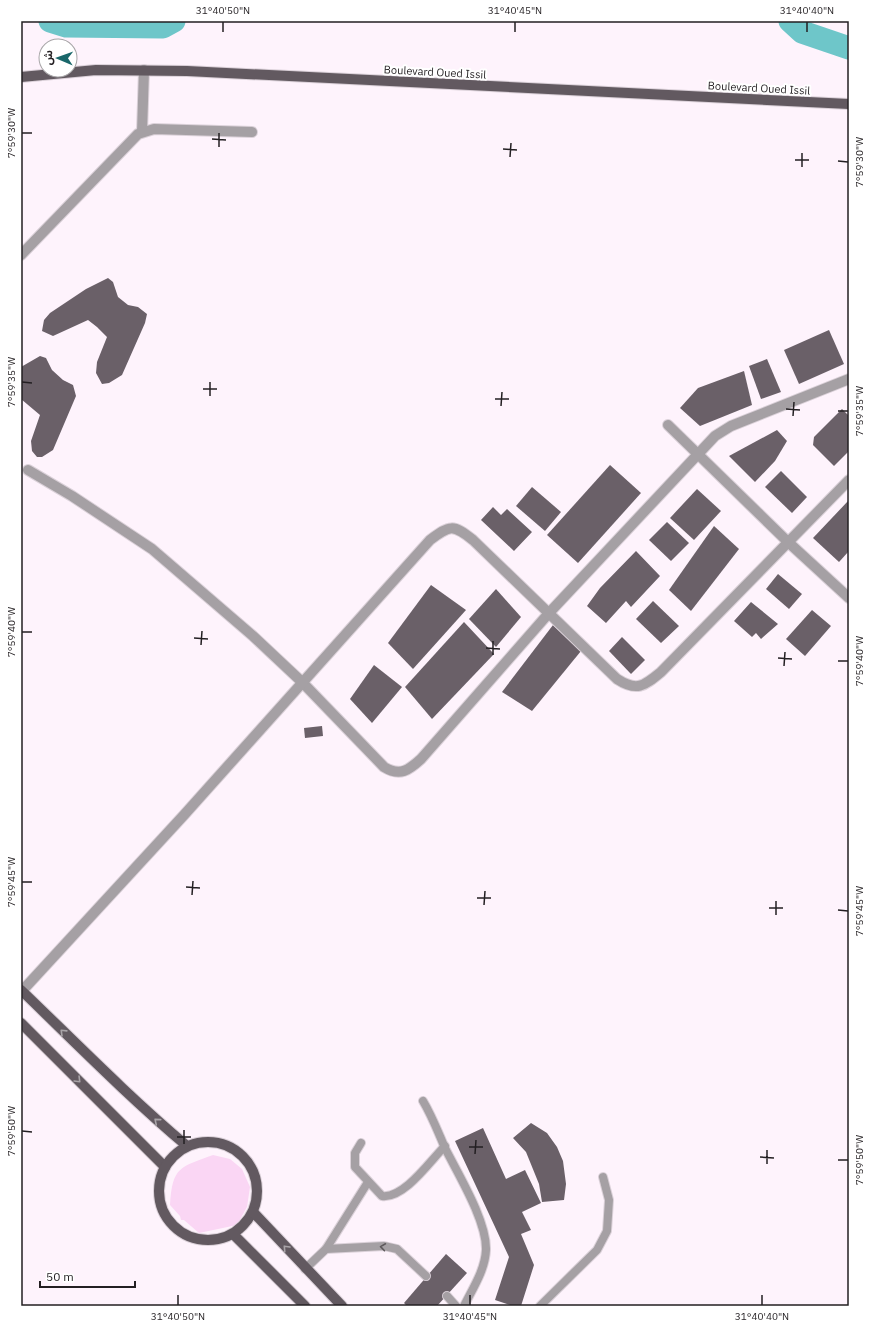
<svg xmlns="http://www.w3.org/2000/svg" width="870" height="1327" font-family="'IBM Plex Sans','Noto Sans Arabic',sans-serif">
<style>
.green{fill:#fad6f4}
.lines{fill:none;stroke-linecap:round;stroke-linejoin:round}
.river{stroke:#6ec6c9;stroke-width:23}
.building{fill:#6a6068}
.service-casing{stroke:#dbd1d9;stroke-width:10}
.minor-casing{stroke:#dbd1d9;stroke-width:12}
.primary-casing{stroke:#dbd1d9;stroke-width:12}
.service{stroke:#a5a0a4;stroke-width:8}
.minor{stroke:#a5a0a4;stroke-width:10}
.primary{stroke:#625960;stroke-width:10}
.oneway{stroke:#a9a4a8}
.oneway2{stroke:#5e595c}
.ticks{fill:none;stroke:#231f22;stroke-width:1.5}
.labels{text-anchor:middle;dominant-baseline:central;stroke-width:4;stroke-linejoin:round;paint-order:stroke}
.street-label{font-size:11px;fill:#231f22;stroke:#fff}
.neatline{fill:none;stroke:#231f22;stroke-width:1.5}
.ticks-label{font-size:10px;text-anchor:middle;fill:#231f22}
</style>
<rect width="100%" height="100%" fill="#fef3fc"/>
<path class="green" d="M 213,1155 L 230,1159 L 242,1169 L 250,1187 L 247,1207 L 237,1225 L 199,1233 L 184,1220 L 181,1220 L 180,1216 L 170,1205 C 172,1166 181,1167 213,1155 Z"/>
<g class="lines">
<g class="river">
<polyline points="50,21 66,26 163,27 174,21"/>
<polyline points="790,21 802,32 849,48"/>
</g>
</g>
<g class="building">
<polygon points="108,278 113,282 118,297 128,305 138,307 147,314 145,323 122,375 109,383 102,384 96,373 97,362 107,337 97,327 88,320 53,336 42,331 44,320 50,313 86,289"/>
<polygon points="829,330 844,364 799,384 784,350"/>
<polygon points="40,356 46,358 52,370 63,380 73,385 76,396 53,450 42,457 37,457 32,451 31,441 40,415 21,399 21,367"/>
<polygon points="767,359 781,392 761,399 749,366"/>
<polygon points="744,371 752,405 700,426 680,408 698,388"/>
<polygon points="842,409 849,416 849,451 834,466 813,445 814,437"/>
<polygon points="777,430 787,441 775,461 755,482 729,456"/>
<polygon points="610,465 641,493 578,563 547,535"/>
<polygon points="781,471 807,497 792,513 765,487"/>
<polygon points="532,487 561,512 545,531 516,506"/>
<polygon points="697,489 721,511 694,540 670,518"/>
<polygon points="849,500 849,551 839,562 813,538"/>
<polygon points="493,507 501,515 507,509 532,532 514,551 481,520"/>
<polygon points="667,522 689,543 671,561 649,540"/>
<polygon points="714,526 739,549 691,611 669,590"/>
<polygon points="636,551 660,576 631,607 626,601 606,623 587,606 600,588"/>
<polygon points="778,574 802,594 789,609 766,589"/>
<polygon points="431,585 466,610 413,669 388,643"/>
<polygon points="496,589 521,617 496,647 469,619"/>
<polygon points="653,601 679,626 661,643 636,619"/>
<polygon points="751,602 778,624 761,639 756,633 752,637 734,621"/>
<polygon points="812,610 831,626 805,656 786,639"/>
<polygon points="464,622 494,654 432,719 405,687"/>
<polygon points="553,625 581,651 532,711 502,692"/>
<polygon points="622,637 645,660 631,674 609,651"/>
<polygon points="374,665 402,687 372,723 350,699"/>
<polygon points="322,726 323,736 305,738 304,728"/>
<polygon points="531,1123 547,1133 557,1147 563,1161 566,1184 564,1200 542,1202 539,1184 526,1152 513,1138"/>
<polygon points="483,1128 506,1179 525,1170 541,1203 522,1212 531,1230 521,1234 534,1265 521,1306 513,1306 495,1300 509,1257 455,1141"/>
<polygon points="446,1254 467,1273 437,1306 407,1306 404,1303"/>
</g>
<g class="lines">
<defs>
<g id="service">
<path d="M 423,1101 C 432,1116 438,1132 445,1148 C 458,1174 487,1221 486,1250 C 485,1270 473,1288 464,1306"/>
<path d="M 361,1143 L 355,1153 L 355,1167 L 382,1196 C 404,1199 430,1161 445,1146"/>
<polyline points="326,1249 368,1182"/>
<polyline points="305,1269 326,1249 384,1246 397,1249 426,1276"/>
<polyline points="447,1296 456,1306"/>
<polyline points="540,1306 597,1250 607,1231 609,1200 603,1177"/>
</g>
<g id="minor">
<polyline points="142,132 144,70"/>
<polyline points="21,255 138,134 154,129 252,132"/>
<polyline points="668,425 788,542 849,598"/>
<path d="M 28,470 L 72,496 L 152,549 L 253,636 L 302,682 L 384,767 C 400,777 409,770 421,759 L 549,613 L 715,436 L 731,426 L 849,379"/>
<path d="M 22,991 L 184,815 L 430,540 C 450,525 453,524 473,540 L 617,679 C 637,692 644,686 661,672 L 849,480"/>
</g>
<g id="primary">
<polyline points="21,77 96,70 187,71 849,104"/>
<path d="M 21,990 C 76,1043 129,1097 187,1146"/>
<polyline points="21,1023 165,1167"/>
<circle cx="208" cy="1191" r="49"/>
<polyline points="253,1212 342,1306"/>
<polyline points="233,1234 305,1306"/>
</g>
</defs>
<use href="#service" class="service-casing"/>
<use href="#minor" class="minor-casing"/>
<use href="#primary" class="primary-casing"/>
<use href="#service" class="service"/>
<use href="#minor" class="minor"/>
<use href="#primary" class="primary"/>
</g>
<defs><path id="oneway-chevron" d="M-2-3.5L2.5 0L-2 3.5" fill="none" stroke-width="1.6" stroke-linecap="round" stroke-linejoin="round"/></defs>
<g class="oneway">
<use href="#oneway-chevron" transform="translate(63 1032) rotate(-136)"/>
<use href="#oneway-chevron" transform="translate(78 1080) rotate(45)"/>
<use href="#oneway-chevron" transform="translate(157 1121) rotate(-140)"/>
<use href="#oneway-chevron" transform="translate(286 1248) rotate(-133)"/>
</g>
<use class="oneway2" href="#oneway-chevron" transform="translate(383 1247) rotate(-172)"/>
<path class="ticks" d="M 223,32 L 223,22M 515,32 L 515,22M 807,32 L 807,22M 22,133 L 32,133M 212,139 L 226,140M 219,147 L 219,133M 503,149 L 517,150M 510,157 L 511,143M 795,160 L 809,160M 838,161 L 848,162M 802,167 L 802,153M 22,382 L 32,383M 203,389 L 217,389M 210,396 L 210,382M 495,399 L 509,399M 501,406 L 502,392M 786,409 L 800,410M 838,411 L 848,411M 793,416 L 794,402M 22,632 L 32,632M 194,638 L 208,639M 201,645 L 202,631M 486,648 L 500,649M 493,655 L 493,641M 778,658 L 792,659M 838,661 L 848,661M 784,666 L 785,652M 22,882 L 32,882M 186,887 L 200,888M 192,895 L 193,881M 477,898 L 491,898M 484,905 L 485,891M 769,908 L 783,908M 838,910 L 848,911M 776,915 L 776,901M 22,1131 L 32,1132M 177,1137 L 191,1137M 184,1144 L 184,1130M 469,1147 L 483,1147M 475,1154 L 476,1140M 760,1157 L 774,1158M 838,1160 L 848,1160M 767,1164 L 767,1150M 178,1305 L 178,1295M 470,1305 L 470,1295M 762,1305 L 762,1295"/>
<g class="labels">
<g class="street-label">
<text transform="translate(435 72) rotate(3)">Boulevard Oued Issil</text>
<text transform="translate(759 88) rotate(3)">Boulevard Oued Issil</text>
</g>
</g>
<rect width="870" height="1327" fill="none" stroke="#ffffff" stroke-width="44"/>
<g transform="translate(58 58) rotate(272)"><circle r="19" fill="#ffffff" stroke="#a7a5a7"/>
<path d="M0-3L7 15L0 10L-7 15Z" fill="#19676a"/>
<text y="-6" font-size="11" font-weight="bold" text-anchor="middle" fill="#231f22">ش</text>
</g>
<path d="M40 1281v6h95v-6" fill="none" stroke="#231f22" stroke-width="2"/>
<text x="46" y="1281" font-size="12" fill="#231f22" stroke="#ffffff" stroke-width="3" paint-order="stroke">50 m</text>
<rect x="22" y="22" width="826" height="1283" class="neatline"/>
<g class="ticks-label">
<text x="223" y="14">31°40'50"N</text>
<text x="515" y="14">31°40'45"N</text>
<text x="807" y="14">31°40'40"N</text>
<text transform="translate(11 133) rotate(-90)" y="4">7°59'30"W</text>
<text transform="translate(859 162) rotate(-90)" y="4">7°59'30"W</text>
<text transform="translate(11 382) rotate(-90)" y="4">7°59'35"W</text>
<text transform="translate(859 411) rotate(-90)" y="4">7°59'35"W</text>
<text transform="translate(11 632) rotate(-90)" y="4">7°59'40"W</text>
<text transform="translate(859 661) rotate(-90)" y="4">7°59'40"W</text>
<text transform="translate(11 882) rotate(-90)" y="4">7°59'45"W</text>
<text transform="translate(859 911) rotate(-90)" y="4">7°59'45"W</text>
<text transform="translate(11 1131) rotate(-90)" y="4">7°59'50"W</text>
<text transform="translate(859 1160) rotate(-90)" y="4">7°59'50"W</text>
<text x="178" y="1320">31°40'50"N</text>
<text x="470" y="1320">31°40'45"N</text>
<text x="762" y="1320">31°40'40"N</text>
</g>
</svg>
